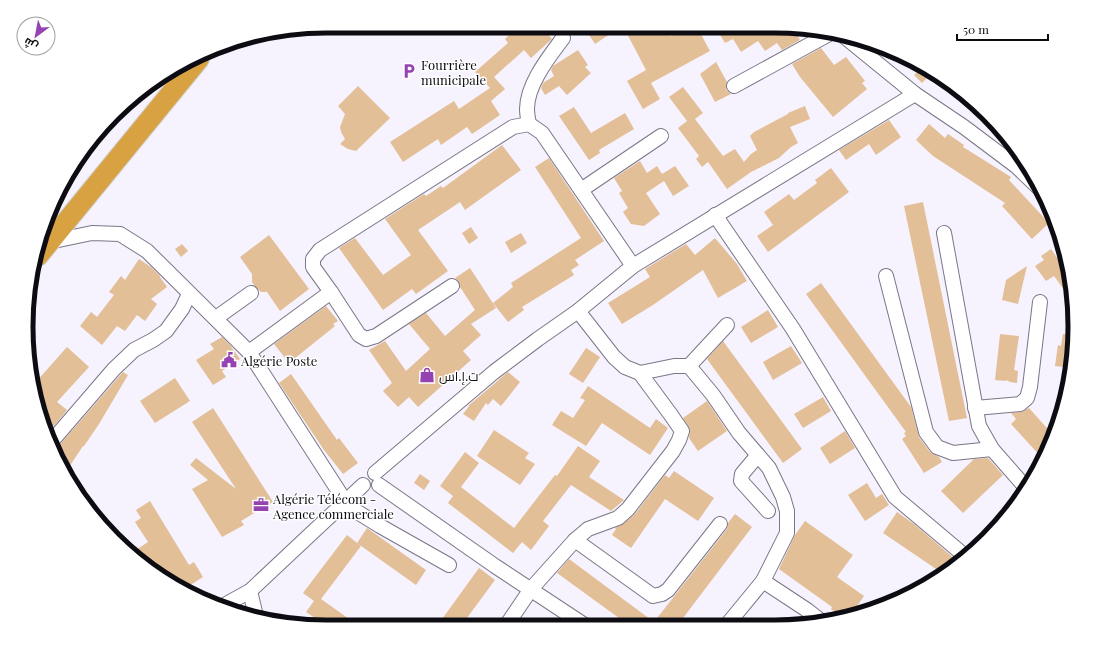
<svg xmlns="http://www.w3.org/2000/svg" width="1101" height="653" font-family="'Playfair Display',Cairo,serif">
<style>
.building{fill:#e3bf98}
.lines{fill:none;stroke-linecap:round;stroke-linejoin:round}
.minor-casing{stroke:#7b7686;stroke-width:16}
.highway-casing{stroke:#d3d3d4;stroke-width:22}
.minor{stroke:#fff;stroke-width:14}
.highway{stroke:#d8a242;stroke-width:20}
.labels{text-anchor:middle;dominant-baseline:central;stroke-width:3;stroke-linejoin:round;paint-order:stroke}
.poi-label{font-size:13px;fill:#0d0c12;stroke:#fff;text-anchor:start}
.rim{fill:none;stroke:#0d0c12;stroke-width:5}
</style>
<rect width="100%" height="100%" fill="#f6f2fe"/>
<g class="building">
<polygon points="519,26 541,26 552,39 531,58 524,50 494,77 505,89 491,101 500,115 472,134 467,127 441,145 438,139 403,162 390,142 454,101 459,109 490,88 475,72 508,43 505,39"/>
<polygon points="583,26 622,26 595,44"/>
<polygon points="623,26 655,26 658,34 667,29 671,36 689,27 697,27 710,51 651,83 660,99 643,109 627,81 646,70"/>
<polygon points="723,27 792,27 800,40 782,50 777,43 765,51 758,41 741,52 733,39 725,43 717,30"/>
<polygon points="821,48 834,65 846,57 865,81 862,83 867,89 833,117 800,77 792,64"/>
<polygon points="578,50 588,65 585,67 591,73 567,95 559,86 545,95 541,88 543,83 554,76 551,70 553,66"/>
<polygon points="716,62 727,82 726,90 731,94 715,102 700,74"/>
<polygon points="922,68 929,76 922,83 914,75"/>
<polygon points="358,86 390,118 356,151 348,149 340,144 345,139 341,132 340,127 345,114 338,106"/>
<polygon points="683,87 703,113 695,119 723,156 735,149 744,162 751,154 757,150 750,136 754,132 788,114 788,113 805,106 810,119 790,127 798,143 791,147 779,158 751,172 727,189 708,162 702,167 696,159 699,156 678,128 687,121 669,97"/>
<polygon points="574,107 591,133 625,113 634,129 599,150 600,153 589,160 559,116"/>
<polygon points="889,120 901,137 876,155 869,144 846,160 839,150"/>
<polygon points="929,124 945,138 948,134 964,145 963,147 1011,177 1009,180 1049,223 1032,239 1002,206 1005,203 933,156 916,140"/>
<polygon points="502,145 521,170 465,210 460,202 418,230 448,271 416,294 412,289 383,310 339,248 355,238 383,275 411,255 385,219 424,194 426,196 441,186 443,188"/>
<polygon points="549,158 604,241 575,260 579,265 571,270 574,275 522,307 524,310 508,322 493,303 513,287 511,283 581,238 535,167"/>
<polygon points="640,161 647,173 657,166 662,174 675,166 689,186 673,196 664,181 646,193 660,214 644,226 631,224 623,212 628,208 619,193 622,191 614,178"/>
<polygon points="831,168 849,192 768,252 757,236 773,225 764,212 789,194 794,200 817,183 815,180"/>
<polygon points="923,202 967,418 949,421 904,206"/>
<polygon points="471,227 478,238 469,244 462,233"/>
<polygon points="521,233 527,243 511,253 505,242"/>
<polygon points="269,235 309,289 280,311 267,292 261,292 254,285 252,282 252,274 240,257"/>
<polygon points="715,238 737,264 747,281 718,298 703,270 653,305 622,324 608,303 650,277 645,269 686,244 695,255"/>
<polygon points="182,244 188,251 181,257 175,249"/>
<polygon points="1051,249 1070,276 1073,302 1054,276 1046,281 1035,266 1044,260 1041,256"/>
<polygon points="139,259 151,267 160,276 160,277 167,287 151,299 157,304 145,321 137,315 125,331 117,326 102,345 80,326 91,312 97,317 114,295 109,292 121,276 125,280"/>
<polygon points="1027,266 1018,304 1002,300 1006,280"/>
<polygon points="470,268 496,308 471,324 481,335 463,351 471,360 418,407 409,397 398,407 383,391 392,383 369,350 385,341 406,371 430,349 409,324 426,313 445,336 475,310 460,287 459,282 455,278"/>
<polygon points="821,283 911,407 919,437 930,452 939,457 942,462 924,473 902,439 906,436 904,433 906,432 806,294"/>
<polygon points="326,306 338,321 333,324 335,326 289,363 274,344"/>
<polygon points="768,310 778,327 751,343 741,327"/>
<polygon points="1000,334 1019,336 1014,370 1018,371 1017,383 1010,382 1006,380 1005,381 995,380"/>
<polygon points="1063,334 1074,336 1071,368 1055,366 1058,345 1061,346"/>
<polygon points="222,337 230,345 240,359 222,371 226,377 213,385 196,360 214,349 210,344"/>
<polygon points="723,341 802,449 783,463 707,359"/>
<polygon points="791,346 802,363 773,380 763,362"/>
<polygon points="67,347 89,367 57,402 67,410 54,426 41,418 35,383"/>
<polygon points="586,348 600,357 583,383 569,374"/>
<polygon points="123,372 128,375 99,424 84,446 83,446 67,470 56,449"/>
<polygon points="508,372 520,382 501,406 493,399 488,405 486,403 474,421 463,414 469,406 468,406"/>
<polygon points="291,374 337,440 339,438 358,463 343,474 324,450 279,383"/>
<polygon points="175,378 190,401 155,423 140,401"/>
<polygon points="588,386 650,428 656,419 668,428 650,455 602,423 586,446 552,425 561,411 573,418 585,400 580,398"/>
<polygon points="823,397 831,411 803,428 794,414"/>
<polygon points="707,401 727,431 698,451 689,438 690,429 683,418"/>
<polygon points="213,408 273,502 241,521 244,525 222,537 192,489 208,480 190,465 196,458 236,489 192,422"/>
<polygon points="1029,408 1054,436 1043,459 1011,424 1016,419 1011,413 1021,412"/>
<polygon points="494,430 529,453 525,458 535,464 520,485 477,456"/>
<polygon points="845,431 855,448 830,464 820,448"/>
<polygon points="578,446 600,461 589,477 624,500 611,511 571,485 543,521 549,526 531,550 522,542 513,553 448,503 453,496 440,486 465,452 479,463 461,487 514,528 555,475 557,476"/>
<polygon points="988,458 1003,475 963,513 941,491 974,459"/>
<polygon points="674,471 714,498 698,521 665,499 631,548 612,535 616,529 615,528 623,524 635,514 665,475 669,478"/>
<polygon points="420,474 430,481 424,490 414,483"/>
<polygon points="867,483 876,498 882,494 889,505 865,521 848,495"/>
<polygon points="150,501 189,565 194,562 203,577 184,589 159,576 133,552 148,542 135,522 141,518 136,510"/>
<polygon points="897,512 914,524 956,560 951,567 942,573 883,533"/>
<polygon points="735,514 752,527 677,626 630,626 557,573 569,559 654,622 727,529 728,523"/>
<polygon points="805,521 853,555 837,577 864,596 851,615 842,617 831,609 832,607 779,569 795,535"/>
<polygon points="367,528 426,570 416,585 357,543"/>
<polygon points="347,535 361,546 321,599 359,626 327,626 306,612 314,601 303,593"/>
<polygon points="479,568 495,580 461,626 437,626"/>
</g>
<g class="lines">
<defs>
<g id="minor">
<polyline points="845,37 915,94 964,127 1016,166 1041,190"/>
<polyline points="734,86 829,34"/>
<path d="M 529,124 C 528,119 527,114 527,109 C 527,84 549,57 563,38"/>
<polyline points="581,190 661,136"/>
<polyline points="715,215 793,329 895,497 965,556"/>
<polyline points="944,233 979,426 992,449 1027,489"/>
<polyline points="49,242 92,233 120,234 147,251 249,352 345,501 351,508 380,526 449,565"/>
<polyline points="886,276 926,432 937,447 953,453 992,449"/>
<polyline points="452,286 376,336 366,339 359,335 331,292 313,267 313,259 320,250 513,127 529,124 542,133 633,266"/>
<polyline points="216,318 251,293"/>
<polyline points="249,352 331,292"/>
<polyline points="689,366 727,325"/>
<polyline points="640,373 674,366 689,366 713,395 739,433 769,468 783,497 787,511 787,533 763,581"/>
<polyline points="975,408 1020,404 1027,398 1030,387 1040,302"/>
<polyline points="52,441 114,369 134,350 153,340 166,331 182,309 189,294"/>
<polyline points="758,455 742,474 741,481 768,511"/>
<polyline points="375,473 494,372 538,339 578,311 633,266 915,94"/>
<polyline points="379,485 495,566 586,626"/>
<polyline points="575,540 653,596 662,594 668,590 720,524"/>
<polyline points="250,591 256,616"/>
<polyline points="221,607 250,591 363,485"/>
<polyline points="506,626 531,589 575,540 588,529 618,518 628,509 673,451 679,440 682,431 671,415 640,373 625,367 614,357 578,311"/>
<polyline points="726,626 763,581 807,610 821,621"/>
</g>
<polyline id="highway" points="38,256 199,59"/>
</defs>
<use href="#minor" class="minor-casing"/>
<use href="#highway" class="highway-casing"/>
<use href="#minor" class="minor"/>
<use href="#highway" class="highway"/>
</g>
<defs>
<symbol id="parking-bare" viewBox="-9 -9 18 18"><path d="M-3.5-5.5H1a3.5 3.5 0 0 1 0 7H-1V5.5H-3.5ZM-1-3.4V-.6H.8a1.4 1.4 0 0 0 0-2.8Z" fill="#9543b2" stroke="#fff" stroke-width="2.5" paint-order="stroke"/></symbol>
<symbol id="civic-bare" viewBox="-9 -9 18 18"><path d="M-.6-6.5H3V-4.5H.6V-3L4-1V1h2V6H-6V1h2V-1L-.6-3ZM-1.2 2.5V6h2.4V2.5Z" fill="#9543b2" stroke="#fff" stroke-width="2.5" paint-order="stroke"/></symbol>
<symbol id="shop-bare" viewBox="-9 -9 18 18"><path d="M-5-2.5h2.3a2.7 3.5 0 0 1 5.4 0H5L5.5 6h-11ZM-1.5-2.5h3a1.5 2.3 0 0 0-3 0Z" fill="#9543b2" stroke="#fff" stroke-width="2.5" paint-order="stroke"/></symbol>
<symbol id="office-bare" viewBox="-9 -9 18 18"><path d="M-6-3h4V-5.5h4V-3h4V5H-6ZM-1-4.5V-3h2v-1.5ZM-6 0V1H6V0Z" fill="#9543b2" stroke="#fff" stroke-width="2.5" paint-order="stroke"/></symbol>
</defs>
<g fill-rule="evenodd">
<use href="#parking-bare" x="398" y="60" width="22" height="22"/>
<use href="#civic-bare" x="218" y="349" width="22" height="22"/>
<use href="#shop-bare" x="416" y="364" width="22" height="22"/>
<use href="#office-bare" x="250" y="494" width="22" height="22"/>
</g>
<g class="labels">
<g class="poi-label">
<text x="421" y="64">Fourrière<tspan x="421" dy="15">municipale</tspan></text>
<text x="241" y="360">Algérie Poste</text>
<text x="439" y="375">ت.إ.اس</text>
<text x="273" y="498">Algérie Télécom -<tspan x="273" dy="15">Agence commerciale</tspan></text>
</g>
</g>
<path d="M0 0H1101V653H0ZM326 33H775A293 293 0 0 1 1068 326V327A293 293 0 0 1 775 620H326A293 293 0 0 1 33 327V326A293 293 0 0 1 326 33Z" fill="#fff" fill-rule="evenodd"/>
<path class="rim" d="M326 33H775A293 293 0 0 1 1068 326V327A293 293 0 0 1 775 620H326A293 293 0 0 1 33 327V326A293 293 0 0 1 326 33Z"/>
<g transform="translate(36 36) rotate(212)"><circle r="19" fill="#ffffff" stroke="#9e9ea0"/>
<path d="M0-3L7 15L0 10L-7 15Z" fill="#9543b2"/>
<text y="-6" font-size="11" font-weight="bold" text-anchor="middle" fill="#0d0c12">ش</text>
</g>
<path d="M957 34v6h91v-6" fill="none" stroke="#0d0c12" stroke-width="2"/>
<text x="963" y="34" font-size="12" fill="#0d0c12" stroke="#ffffff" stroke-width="3" paint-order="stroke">50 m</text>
</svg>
